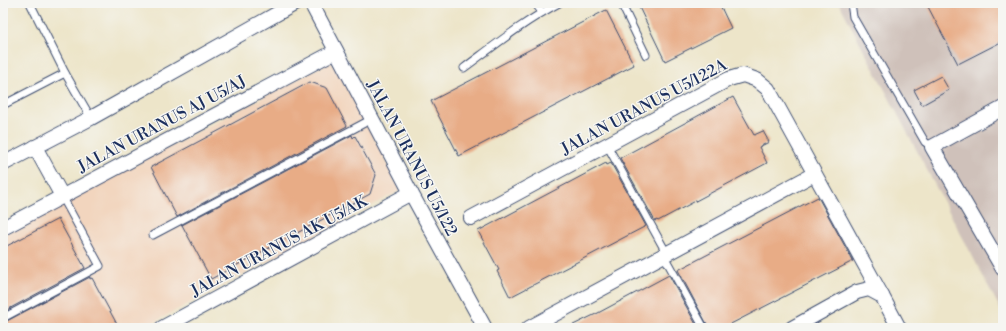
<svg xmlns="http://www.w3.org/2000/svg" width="1006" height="331" font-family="'Libre Bodoni',serif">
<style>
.built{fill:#f2d5be}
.industrial{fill:#cfc1ba}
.building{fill:#e8ac86}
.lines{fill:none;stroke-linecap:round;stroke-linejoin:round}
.lane-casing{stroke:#3a4a6e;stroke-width:9}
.street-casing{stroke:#3a4a6e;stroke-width:16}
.lane{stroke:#fff;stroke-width:7}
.street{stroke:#fff;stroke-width:14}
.labels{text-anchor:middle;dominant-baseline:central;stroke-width:3;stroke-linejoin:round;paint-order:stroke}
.street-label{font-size:16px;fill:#1b2f5e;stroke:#f6f6f2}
</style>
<rect width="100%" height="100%" fill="#f6f6f2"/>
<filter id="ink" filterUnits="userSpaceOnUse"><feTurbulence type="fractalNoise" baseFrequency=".025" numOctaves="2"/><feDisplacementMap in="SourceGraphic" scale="8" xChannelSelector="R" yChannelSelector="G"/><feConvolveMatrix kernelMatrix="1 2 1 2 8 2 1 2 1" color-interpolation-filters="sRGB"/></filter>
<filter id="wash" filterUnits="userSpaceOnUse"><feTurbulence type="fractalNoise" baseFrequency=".012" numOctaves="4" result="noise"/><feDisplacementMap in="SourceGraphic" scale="16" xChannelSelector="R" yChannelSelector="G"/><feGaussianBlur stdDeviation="0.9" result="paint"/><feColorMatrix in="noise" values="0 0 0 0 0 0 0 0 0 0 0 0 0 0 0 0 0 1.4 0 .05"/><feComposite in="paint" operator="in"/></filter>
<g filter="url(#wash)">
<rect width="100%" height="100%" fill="#ede5c9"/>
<polygon class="built" points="334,60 401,190 143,328 3,328 3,235"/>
<polygon class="industrial" points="839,3 1003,3 1003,314"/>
<g id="blocks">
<g class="building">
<polygon points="637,3 719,3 731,28 665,61"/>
<polygon points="926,3 1003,3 1003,41 958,64"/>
<polygon points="606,10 634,65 459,156 431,101"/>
<polygon points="941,76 949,90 922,105 914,90"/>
<polygon points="310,82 327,88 347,126 177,217 151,167"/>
<polygon points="733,97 754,135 763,131 769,142 759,147 767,163 658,221 657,220 655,221 620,158"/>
<polygon points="352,135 353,138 355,136 376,175 370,194 211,279 182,225"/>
<polygon points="606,163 607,165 611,163 646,226 510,297 497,271 499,270 478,231"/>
<polygon points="818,197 853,261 723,328 709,328 678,270"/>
<polygon points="58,219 85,268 3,312 3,248"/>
<polygon points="669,275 698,328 567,328 598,313"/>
<polygon points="90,277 90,279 92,278 119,328 3,328 3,323"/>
</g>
</g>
</g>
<g filter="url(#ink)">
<use href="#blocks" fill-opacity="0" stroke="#3a4a6e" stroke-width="1"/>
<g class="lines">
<defs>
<g id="lane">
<polyline points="30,3 65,73 91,118"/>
<polyline points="535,3 542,12"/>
<polyline points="621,3 646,55"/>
<polyline points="851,3 853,17 925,142 932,147"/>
<path d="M 464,68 C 495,45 525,21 559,3"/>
<polyline points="3,105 65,73"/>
<polyline points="607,145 667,254"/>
<polyline points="153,235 372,119"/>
<polyline points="664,256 704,328"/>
<polyline points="3,318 100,266 62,196"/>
</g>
<g id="street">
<polyline points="311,3 411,193 485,328"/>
<polyline points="1003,108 932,147 1003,269"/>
<polyline points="35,147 62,196"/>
<polyline points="3,164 91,118 296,3"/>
<polyline points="471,218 729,79 743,75 757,80 768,89 882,296"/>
<polyline points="3,228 336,51"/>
<polyline points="162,328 411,193"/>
<polyline points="529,328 814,174"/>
<polyline points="792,328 857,292 869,289 882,296 899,328"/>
</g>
</defs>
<use href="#lane" class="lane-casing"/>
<use href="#street" class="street-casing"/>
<use href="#lane" class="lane"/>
<use href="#street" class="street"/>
</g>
</g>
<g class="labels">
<g class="street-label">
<text transform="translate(644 107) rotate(-28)">JALAN URANUS U5/122A</text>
<text transform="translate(162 124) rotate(-28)">JALAN URANUS AJ U5/AJ</text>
<text transform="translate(412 158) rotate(62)">JALAN URANUS U5/122</text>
<text transform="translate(279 246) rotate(-28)">JALAN URANUS AK U5/AK</text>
</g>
</g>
<rect width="1006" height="331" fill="none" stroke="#f6f6f2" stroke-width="16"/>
</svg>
